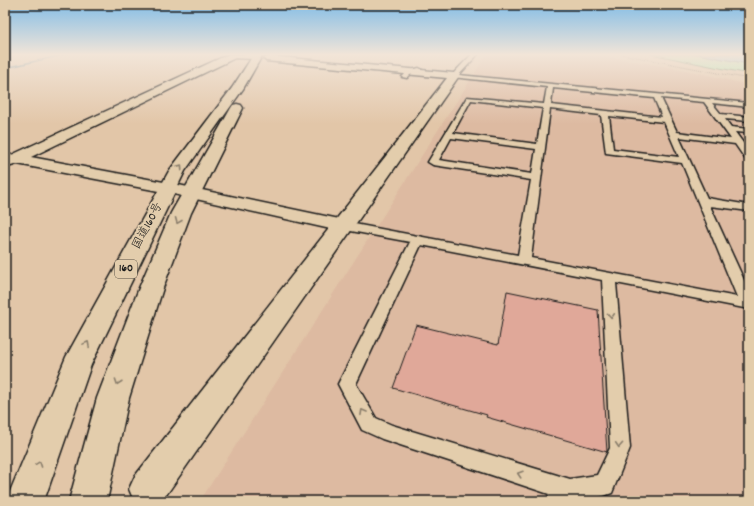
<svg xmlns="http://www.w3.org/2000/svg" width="754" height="506" font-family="Dekko,'Klee One',sans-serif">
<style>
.built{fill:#ddbaa1}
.green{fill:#aae9b1;stroke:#638266}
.water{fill:#84c9e5;stroke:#5a8495}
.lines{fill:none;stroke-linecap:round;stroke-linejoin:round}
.stream{fill:#5a8495;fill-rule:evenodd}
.building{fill:#e0a899;stroke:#1c1c1c}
.service-casing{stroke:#1c1c1c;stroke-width:3}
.minor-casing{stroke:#1c1c1c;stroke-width:3}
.tertiary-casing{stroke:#1c1c1c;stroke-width:3}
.trunk-casing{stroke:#1c1c1c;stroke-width:3}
.path{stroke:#1c1c1c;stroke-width:1;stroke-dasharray:0.5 1.5;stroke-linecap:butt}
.service{fill:#e3cdac;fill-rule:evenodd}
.minor{fill:#e3cdac;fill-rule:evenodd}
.tertiary{fill:#e3cdac;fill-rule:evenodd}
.trunk{fill:#e3cdac;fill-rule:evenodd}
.oneway{stroke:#897d6b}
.labels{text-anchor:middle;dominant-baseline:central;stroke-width:4;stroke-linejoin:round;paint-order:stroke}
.shield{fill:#e3cdac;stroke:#585147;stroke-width:1}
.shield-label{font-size:11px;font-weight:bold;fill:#1c1c1c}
.street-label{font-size:12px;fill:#1c1c1c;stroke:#e3cdac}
</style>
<rect width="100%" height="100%" fill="#e2c6a8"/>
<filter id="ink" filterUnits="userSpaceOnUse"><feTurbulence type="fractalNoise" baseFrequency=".025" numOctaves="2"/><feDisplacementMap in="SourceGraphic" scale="8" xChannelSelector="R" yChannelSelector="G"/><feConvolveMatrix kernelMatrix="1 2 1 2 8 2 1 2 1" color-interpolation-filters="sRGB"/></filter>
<g filter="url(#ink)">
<polygon class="built" points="487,54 593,54 686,70 749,85 749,501 200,501"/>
<polygon class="green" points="651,54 698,54 749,64 749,74"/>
<polygon class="water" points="698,54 749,54 749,64"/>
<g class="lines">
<polygon class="stream" points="66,54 69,54 5,69 5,67"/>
</g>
<polygon class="building" points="507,291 598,310 607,452 486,417 487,415 393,388 416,325 498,345"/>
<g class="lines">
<defs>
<g id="service">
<path d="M 472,54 L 478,54 L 459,75 L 749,103 L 749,107 L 712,103 L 721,114 L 749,117 L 749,121 L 725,119 L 731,127 L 749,129 L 749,133 L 735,132 L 749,151 L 749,161 L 746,160 L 735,144 L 679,137 L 707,198 L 749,205 L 749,211 L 710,206 L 749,291 L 749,309 L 616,283 L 630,448 L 612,493 C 592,501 569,501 547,501 L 549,494 L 382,439 L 362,430 L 338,384 L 410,242 L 340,229 L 338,226 L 340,223 L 344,222 L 518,255 L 531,180 L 433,165 L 428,162 L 467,97 L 544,104 L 547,87 L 452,77 L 452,75 ZM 553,88 L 654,98 L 662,117 L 551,105 ZM 661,98 L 704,102 L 731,139 L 677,132 ZM 471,100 L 543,108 L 537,144 L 453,133 ZM 550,109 L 601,115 L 606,153 L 682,163 L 737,297 L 531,258 ZM 609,116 L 664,122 L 679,157 L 613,149 ZM 451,138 L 536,149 L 532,174 L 439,160 ZM 421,245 L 602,280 L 610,448 L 597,475 L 570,479 L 392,425 L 376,418 L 356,384 Z"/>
<polygon points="419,68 421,69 421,71 412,73 407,78 402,77 408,71"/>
</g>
<polygon id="minor" points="269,56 454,73 459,76 162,501 134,501 129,489 135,476 447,78 266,61 264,59 266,57"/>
<polygon id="tertiary" points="229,54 258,54 261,56 256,59 235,58 31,157 169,183 344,220 351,222 354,226 351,230 344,232 169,193 17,164 11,166 5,164 5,158"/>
<g id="trunk">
<polygon points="254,54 263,54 243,89 185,171 91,365 44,501 6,501 66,357 169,171 232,88"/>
<polygon points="237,104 241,105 243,108 191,213 163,288 129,398 107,501 69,501 97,398 139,288 171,213 231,108 233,105"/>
</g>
</defs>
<use href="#service" class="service-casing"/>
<use href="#minor" class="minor-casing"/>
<use href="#tertiary" class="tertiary-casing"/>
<use href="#trunk" class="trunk-casing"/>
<polyline class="path" points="621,54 749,79"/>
<use href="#service" class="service"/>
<use href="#minor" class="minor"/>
<use href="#tertiary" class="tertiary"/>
<use href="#trunk" class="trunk"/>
</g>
<defs><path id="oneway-chevron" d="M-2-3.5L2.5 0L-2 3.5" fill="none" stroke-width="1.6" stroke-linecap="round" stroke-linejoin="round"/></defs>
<g class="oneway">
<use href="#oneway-chevron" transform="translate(180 167) rotate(-55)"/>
<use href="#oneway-chevron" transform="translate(178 221) rotate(112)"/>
<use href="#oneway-chevron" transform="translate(611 316) rotate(86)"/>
<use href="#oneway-chevron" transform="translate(87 344) rotate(-62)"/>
<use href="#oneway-chevron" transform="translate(118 382) rotate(109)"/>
<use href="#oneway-chevron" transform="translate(363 412) rotate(-119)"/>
<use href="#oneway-chevron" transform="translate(619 445) rotate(94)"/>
<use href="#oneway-chevron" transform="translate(39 464) rotate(-70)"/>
<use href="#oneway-chevron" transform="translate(520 474) rotate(-162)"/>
</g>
</g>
<linearGradient id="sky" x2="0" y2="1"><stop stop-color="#80bce7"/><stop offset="0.44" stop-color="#f2e5d8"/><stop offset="1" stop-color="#f2e5d8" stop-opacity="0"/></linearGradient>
<rect width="754" height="124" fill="url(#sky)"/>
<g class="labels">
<rect class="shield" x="115" y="260" width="22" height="18" rx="3"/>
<g class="shield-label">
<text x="126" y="269">160</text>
</g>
<g class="street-label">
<text transform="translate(148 226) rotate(-62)">国道160号</text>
</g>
</g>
<rect width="754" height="506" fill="none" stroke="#e3cdac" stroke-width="20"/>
<rect x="10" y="10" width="734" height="486" fill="none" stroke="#1c1c1c" stroke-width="1.5" filter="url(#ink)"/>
</svg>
